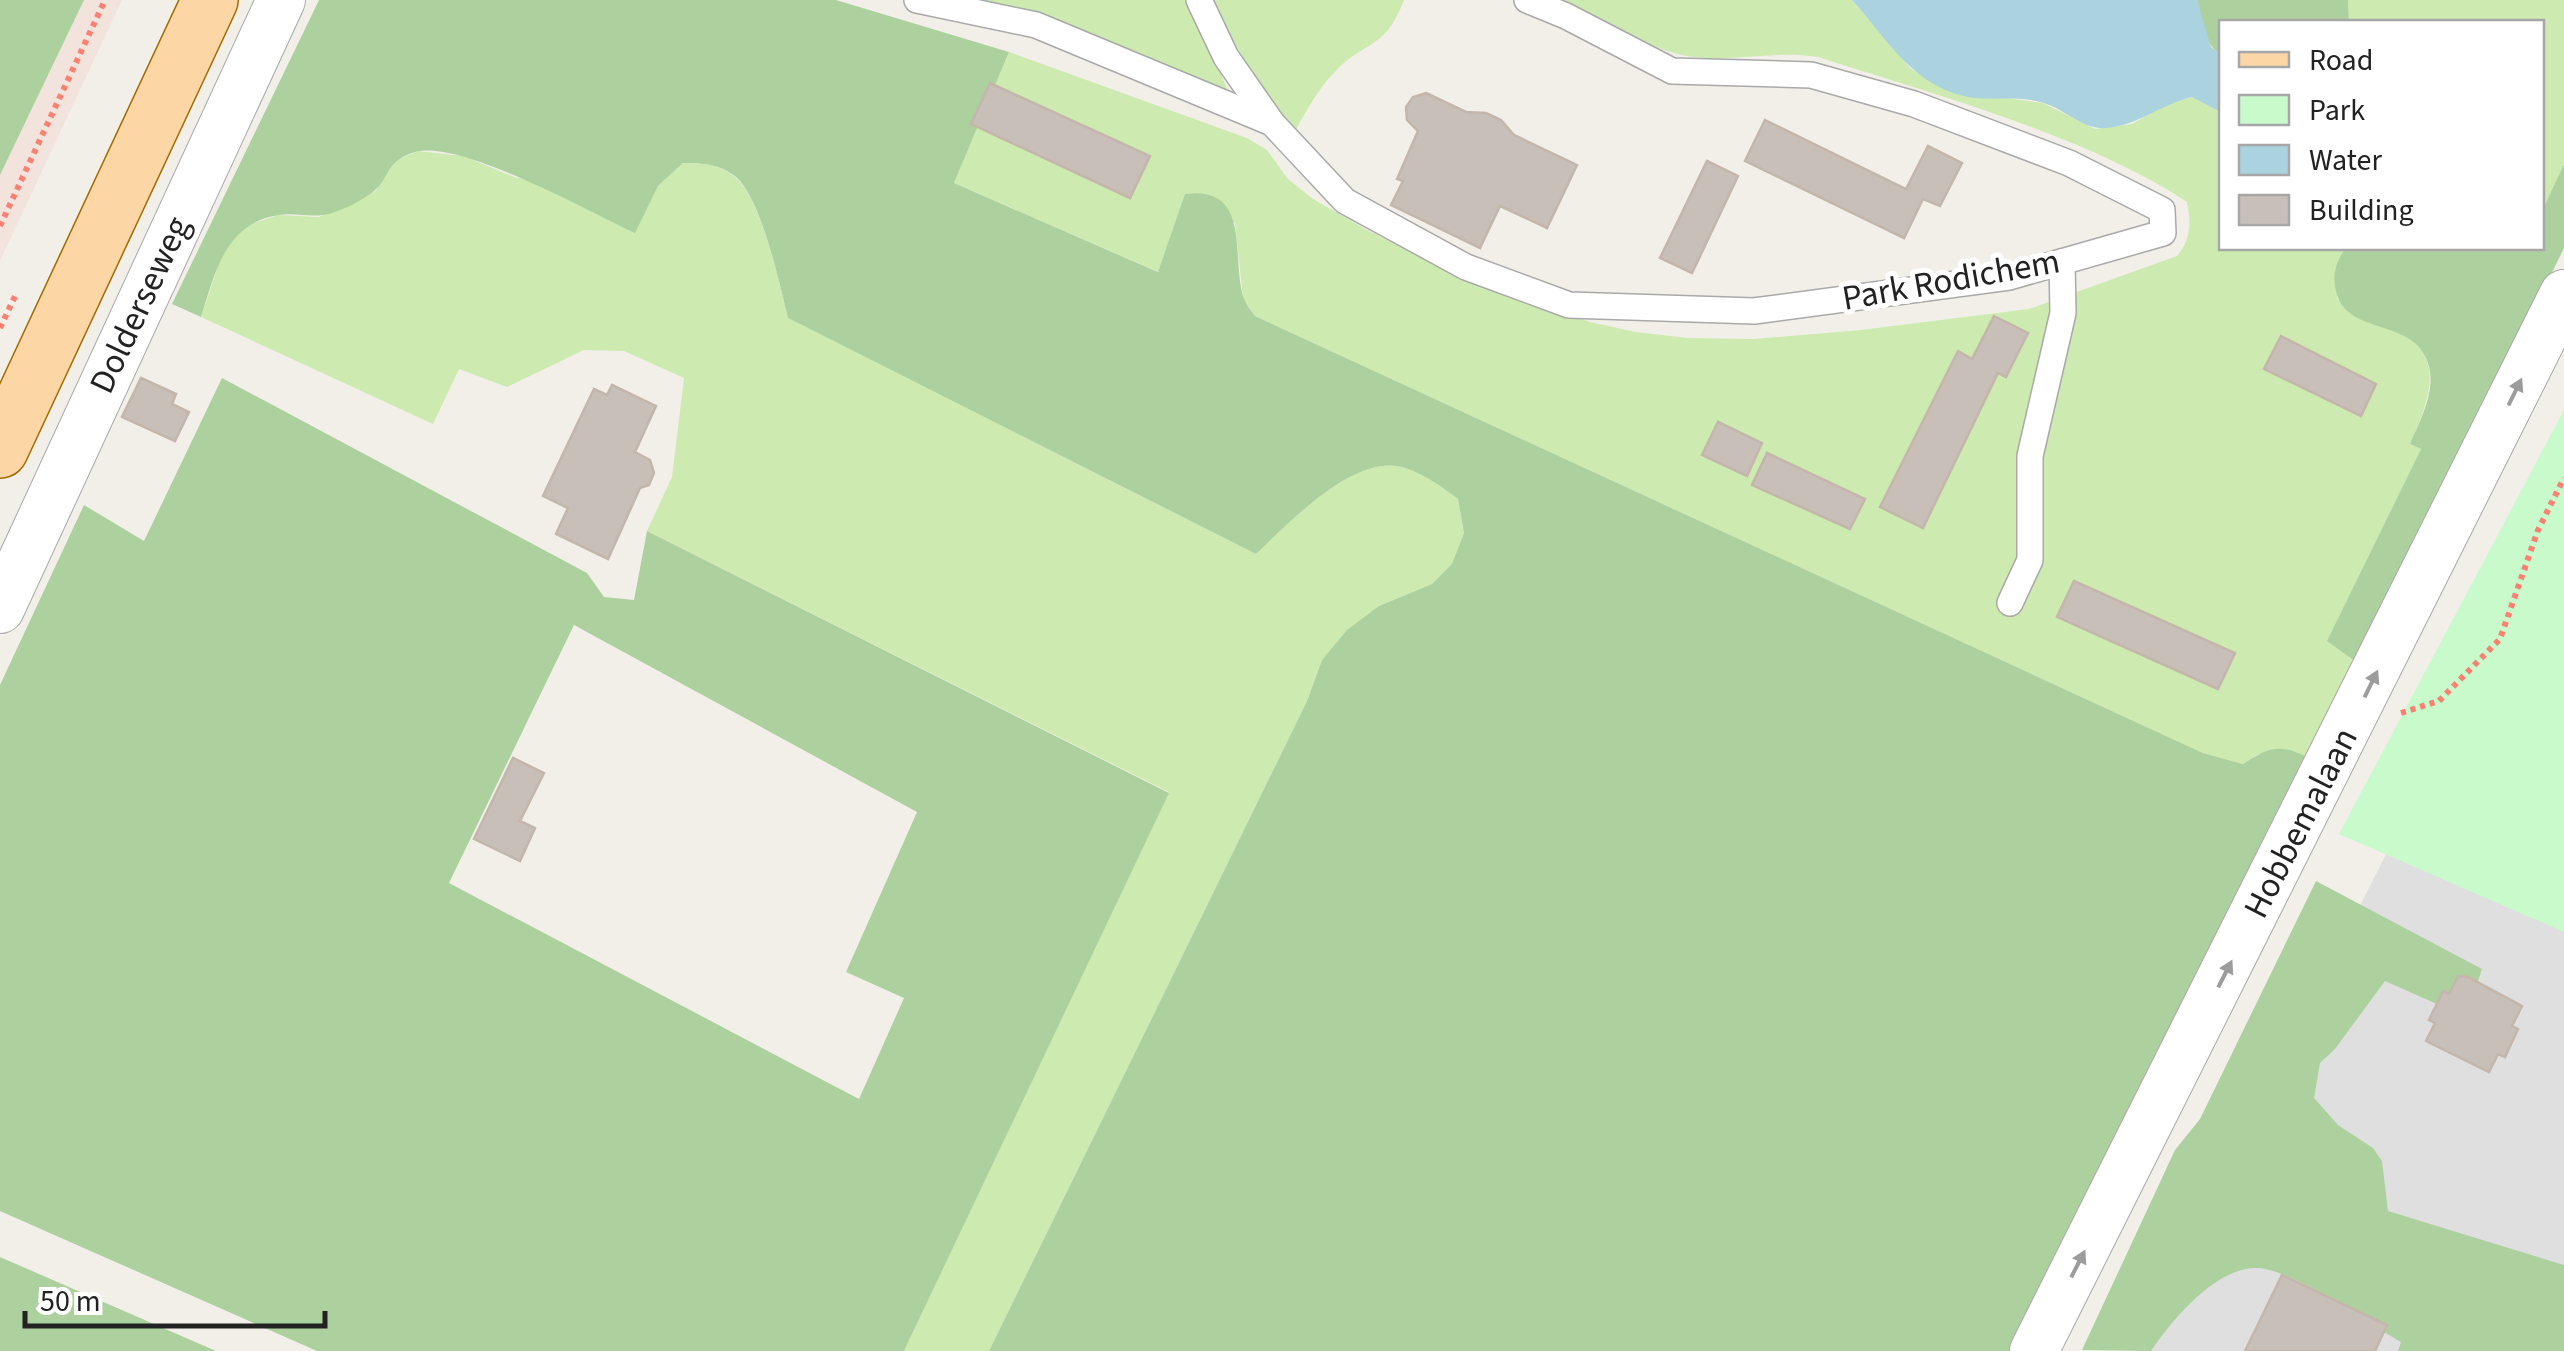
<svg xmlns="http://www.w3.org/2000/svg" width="2564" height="1351" font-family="'Source Sans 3',sans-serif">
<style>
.residential{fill:#e0dfdf}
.military{fill:#f3e3dd}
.grass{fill:#cdebb0}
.forest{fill:#add19e;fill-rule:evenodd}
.park{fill:#c8facc}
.water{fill:#aad3df}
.building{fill:#c7bfb8;stroke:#c4b6ab;stroke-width:2.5}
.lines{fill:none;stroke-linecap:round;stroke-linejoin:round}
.service-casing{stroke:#a9a9a9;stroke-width:28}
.minor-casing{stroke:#a9a9a9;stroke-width:50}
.primary-casing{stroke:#a06b00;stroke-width:58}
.path{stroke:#fa8072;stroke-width:6;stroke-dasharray:5 5;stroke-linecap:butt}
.service{stroke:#fff;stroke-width:25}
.minor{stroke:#fff;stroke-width:48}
.primary{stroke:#fcd6a4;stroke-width:55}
.oneway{fill:#9c9c9c}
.labels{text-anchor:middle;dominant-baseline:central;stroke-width:10;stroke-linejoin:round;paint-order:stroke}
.street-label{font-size:35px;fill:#222;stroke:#fff}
</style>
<rect width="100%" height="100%" fill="#f2efe9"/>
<polygon class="residential" points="2564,502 2564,1351 2135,1351"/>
<polygon class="military" points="0,0 122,0 0,261"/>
<g class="grass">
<polygon points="926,0 1188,0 1227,88 1227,97"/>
<path d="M 1212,0 L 1404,0 C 1384,52 1365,39 1334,73 C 1317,90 1306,112 1294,133 L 1252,75 Z"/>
<path d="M 1559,0 L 1852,0 L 1911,69 L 1949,90 L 2043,103 L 2095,129 L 2132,124 L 2168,103 L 2193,97 L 2221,109 L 2222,248 L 2346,248 L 2342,254 L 2337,298 C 2352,319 2369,320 2391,329 C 2450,352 2429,400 2410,444 L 2421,449 L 2328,640 L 2359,664 L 2311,759 L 2258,754 L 2243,764 L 2203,753 L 1255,316 L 1243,298 L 1235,223 L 1185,195 L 1159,272 L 954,183 L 1009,52 L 1247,138 L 1267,150 L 1288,179 L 1313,199 L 1365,229 L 1445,269 L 1514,296 L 1590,322 L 1636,332 L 1688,338 L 1753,339 L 1861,330 L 2029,309 L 2177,256 C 2191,240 2191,223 2187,202 C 2087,136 1933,94 1818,57 C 1775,50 1730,63 1687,56 C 1650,50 1594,16 1559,0 Z"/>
<polygon points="2348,0 2564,0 2564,164 2542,211 2542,22 2349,22"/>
<path d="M 418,151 L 463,156 L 517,178 L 658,186 L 683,163 C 703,163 720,164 736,178 C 761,198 780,285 788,318 L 1256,554 C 1288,524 1356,451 1405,468 C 1424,474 1442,487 1458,499 L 1464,533 L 1453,564 L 1432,584 L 1379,606 L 1322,660 L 1307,701 L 989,1351 L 904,1351 L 1169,792 L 647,531 L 672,477 L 684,378 L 624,351 L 584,350 L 507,387 L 459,369 L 433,424 L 201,317 L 222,254 L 243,227 L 278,215 L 319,217 L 376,191 L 390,163 Z"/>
</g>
<g class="forest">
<polygon points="0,0 84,0 0,175"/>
<path d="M 319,0 L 836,0 L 1009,52 L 954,183 L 1158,272 L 1185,194 C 1252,186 1231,255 1243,296 C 1245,303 1251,310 1255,316 L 2203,753 L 2243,764 C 2271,745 2281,744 2311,759 L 2014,1351 L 989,1351 L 1307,701 L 1322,660 L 1347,630 L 1379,606 L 1432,584 L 1452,564 L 1464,533 L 1458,499 C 1442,487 1424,474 1405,468 C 1356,451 1288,524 1256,554 L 788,318 C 780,285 761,198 736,177 C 720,164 703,163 683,163 L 658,186 L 635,233 C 590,212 459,139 415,152 C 383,162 391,178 373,192 C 361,201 345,209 332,213 C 313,219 297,212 279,215 C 225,223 215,273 201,317 L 172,304 Z"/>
<path d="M 2197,0 L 2348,0 L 2349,22 L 2222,22 L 2221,52 L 2218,53 C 2203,40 2201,19 2197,0 Z"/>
<path d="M 2564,164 L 2564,248 L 2359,664 L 2327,641 L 2421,449 L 2410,444 C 2421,418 2440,385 2425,356 C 2407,319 2345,334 2336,291 C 2332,275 2336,261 2346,248 L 2542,248 L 2542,211 Z"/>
<path d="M 222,378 L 587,573 L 604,597 L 634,600 L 647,531 L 1169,793 L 904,1351 L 317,1351 L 0,1211 L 0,685 L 84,505 L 144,541 ZM 574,625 L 917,812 L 846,972 L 904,998 L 859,1099 L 449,883 Z"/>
<path d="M 2316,881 L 2482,969 L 2466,1017 L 2385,981 L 2335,1049 L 2320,1063 L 2314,1098 L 2338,1125 L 2373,1148 L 2382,1161 L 2388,1211 L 2564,1265 L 2564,1351 L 2398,1351 L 2401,1342 C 2367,1323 2292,1269 2257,1268 C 2216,1267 2172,1320 2151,1351 L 2082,1350 L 2175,1150 L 2200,1119 Z"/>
<polygon points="0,1257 216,1351 0,1351"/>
</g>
<polygon class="park" points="2564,410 2564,932 2339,834"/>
<path class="water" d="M 1852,0 L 2197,0 L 2211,47 L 2221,55 L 2221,109 L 2217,110 L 2192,97 C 2162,104 2138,125 2107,128 C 2083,130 2066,110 2044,103 C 2022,96 1997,100 1975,98 C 1915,90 1888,40 1852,0 Z"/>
<g class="building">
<polygon points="990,83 1150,156 1130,198 971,124"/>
<polygon points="1426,93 1466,112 1486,113 1501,120 1514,135 1577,165 1547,228 1500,206 1480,248 1391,205 1403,181 1397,179 1418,131 1407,120 1406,107 1413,97"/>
<polygon points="1765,120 1906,189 1928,146 1962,163 1940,206 1923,199 1904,238 1745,161"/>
<polygon points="1707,161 1738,176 1692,273 1660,258"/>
<polygon points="1994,316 2028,333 2006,377 1998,373 1923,528 1880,507 1958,351 1972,359"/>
<polygon points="2281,336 2376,384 2361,416 2264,369"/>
<polygon points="141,378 176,394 172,404 189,412 175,441 122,417"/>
<polygon points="612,385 656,406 635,452 650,460 654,473 649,485 640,488 608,559 556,534 568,508 543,496 594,389 607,395"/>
<polygon points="1718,422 1762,443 1747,476 1702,455"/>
<polygon points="1767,453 1865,499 1850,529 1752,485"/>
<polygon points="2074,581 2235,653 2218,689 2057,617"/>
<polygon points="513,758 544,773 520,821 535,828 520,861 474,839"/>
<polygon points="2458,976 2468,977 2522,1006 2512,1026 2518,1029 2505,1057 2498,1054 2489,1072 2426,1041 2435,1023 2429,1020 2443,991 2449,994"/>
<polygon points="2282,1275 2387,1325 2375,1351 2245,1351"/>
</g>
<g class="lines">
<defs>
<g id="service">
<polyline points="917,0 1036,25 1272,123 1345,201 1466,267 1569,305 1754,311 2009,277 2163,233 2162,210 2069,163 1914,104 1811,75 1672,71 1566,16 1527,0"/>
<polyline points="1199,0 1226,57 1272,123"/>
<polyline points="2010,603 2030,560 2030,456 2063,313 2062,262"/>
</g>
<g id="minor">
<polyline points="0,609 281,0"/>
<polyline points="2034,1351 2564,294"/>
</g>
<polyline id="primary" points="0,450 210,0"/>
</defs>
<use href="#service" class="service-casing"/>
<use href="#minor" class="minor-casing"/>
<use href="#primary" class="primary-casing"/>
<g class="path">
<polyline points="0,226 105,0"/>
<polyline points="0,328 17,292"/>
<polyline points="2401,713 2439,701 2500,639 2538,530 2564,478"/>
</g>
<use href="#service" class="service"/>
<use href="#minor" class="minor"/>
<use href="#primary" class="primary"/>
</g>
<defs><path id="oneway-solid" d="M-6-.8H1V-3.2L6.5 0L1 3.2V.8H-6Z" transform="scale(2.5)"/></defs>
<g class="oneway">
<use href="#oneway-solid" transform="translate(2515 392) rotate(-64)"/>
<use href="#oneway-solid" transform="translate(2371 684) rotate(-64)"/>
<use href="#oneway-solid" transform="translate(2225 974) rotate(-63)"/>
<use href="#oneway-solid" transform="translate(2078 1264) rotate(-63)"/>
</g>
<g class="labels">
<g class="street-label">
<text transform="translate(1951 280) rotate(-10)">Park Rodichem</text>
<text transform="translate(140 305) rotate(-65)">Dolderseweg</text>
<text transform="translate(2301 823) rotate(-63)">Hobbemalaan</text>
</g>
</g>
<rect x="2219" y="20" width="325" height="230" fill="#ffffff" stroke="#a7a7a7" stroke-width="2.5"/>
<rect x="2239" y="52" width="50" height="15" fill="#fcd6a4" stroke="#a7a7a7" stroke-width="2.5"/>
<text x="2309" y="70" font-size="30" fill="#222222">Road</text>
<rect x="2239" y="95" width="50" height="30" fill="#c8facc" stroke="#a7a7a7" stroke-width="2.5"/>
<text x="2309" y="120" font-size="30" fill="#222222">Park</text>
<rect x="2239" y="145" width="50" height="30" fill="#aad3df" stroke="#a7a7a7" stroke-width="2.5"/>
<text x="2309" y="170" font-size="30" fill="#222222">Water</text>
<rect x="2239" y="195" width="50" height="30" fill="#c7bfb8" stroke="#a7a7a7" stroke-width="2.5"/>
<text x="2309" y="220" font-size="30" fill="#222222">Building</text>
<path d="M25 1311v15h300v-15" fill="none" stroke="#222222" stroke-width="5"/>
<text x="40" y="1311" font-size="30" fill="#222222" stroke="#ffffff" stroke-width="8" paint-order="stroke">50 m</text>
</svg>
